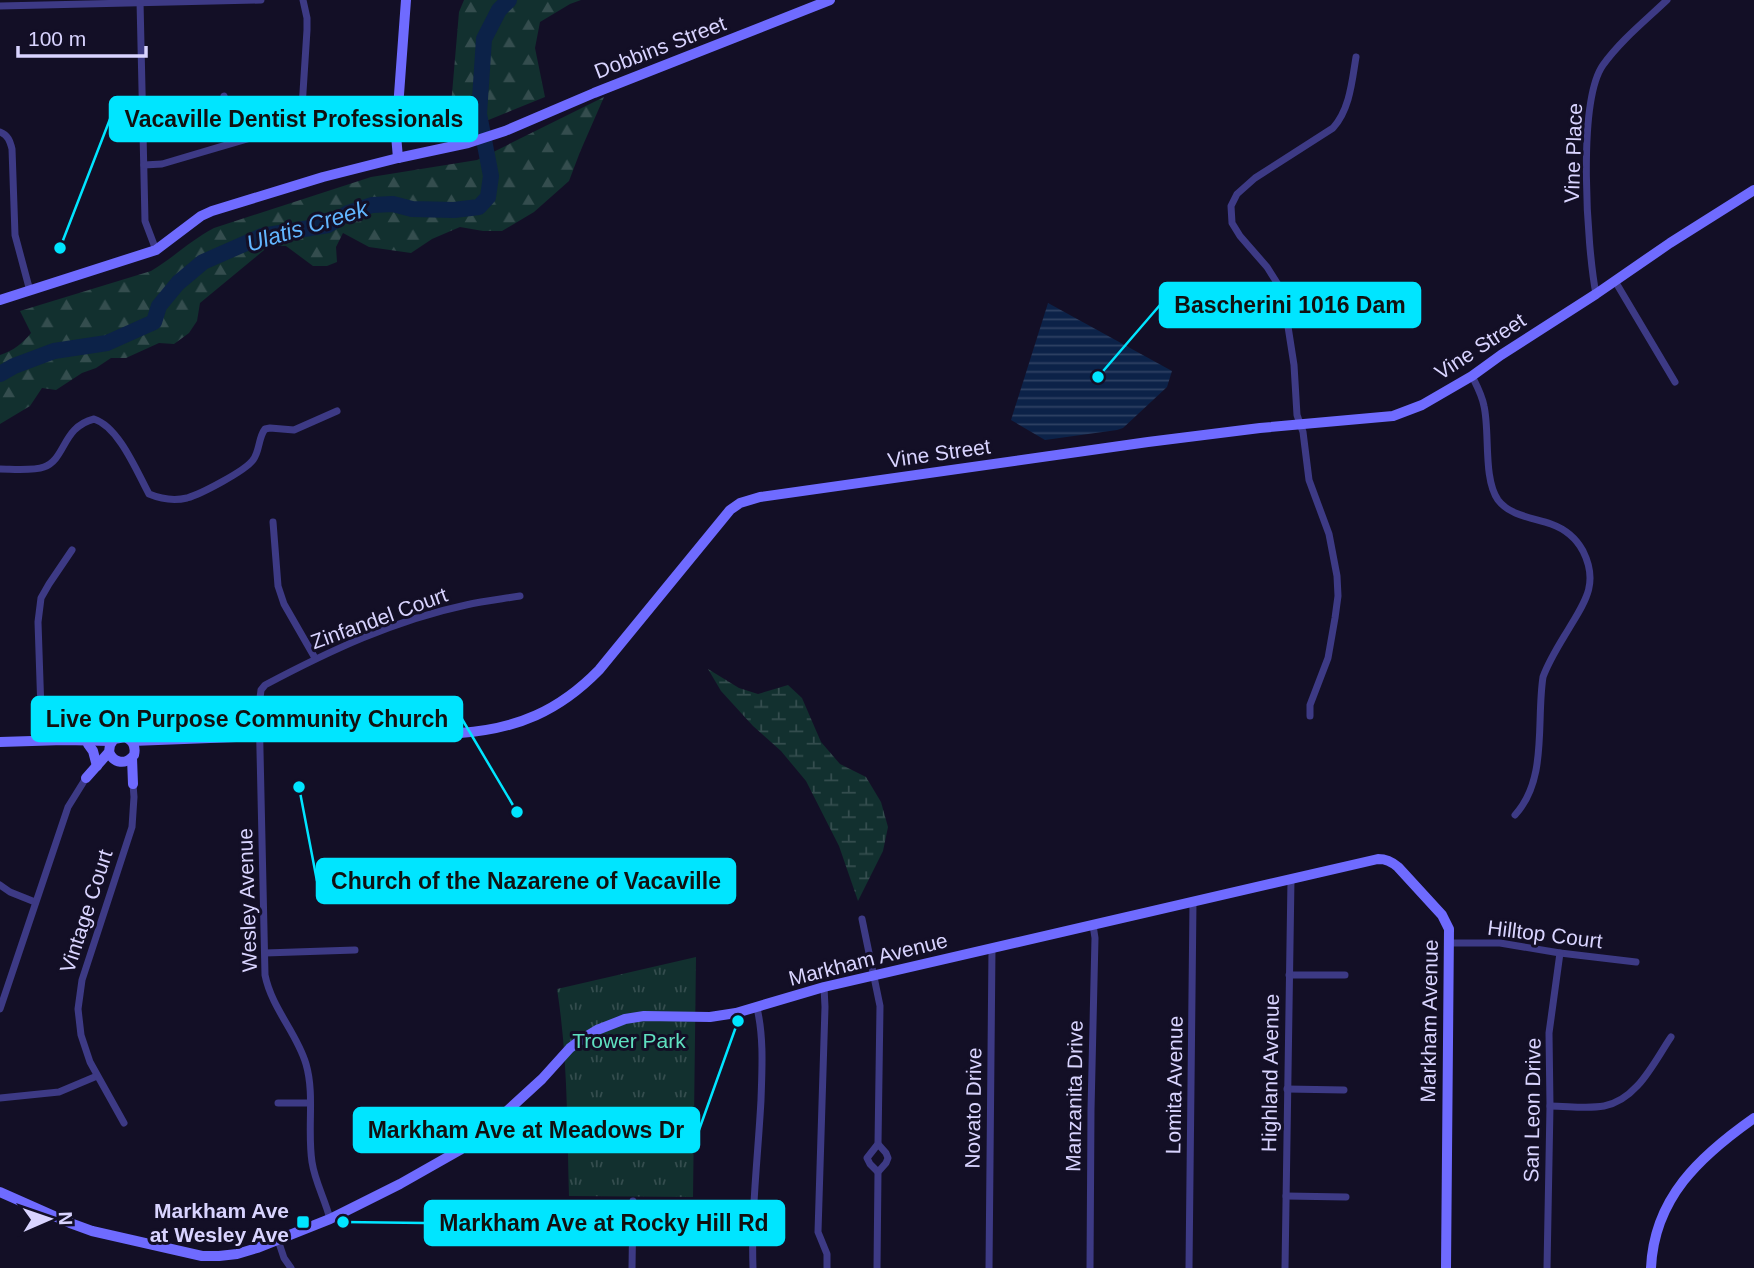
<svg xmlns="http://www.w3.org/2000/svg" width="1754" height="1268" font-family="Arial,sans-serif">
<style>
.forest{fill:url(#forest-firs)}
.wetland{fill:url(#wetland-marsh)}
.park{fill:url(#park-tufts)}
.water{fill:url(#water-rules)}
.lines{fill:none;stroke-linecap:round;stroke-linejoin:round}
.river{stroke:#0c2248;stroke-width:16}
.street{stroke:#3d3a85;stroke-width:7}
.secondary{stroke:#6f6bff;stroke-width:10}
.poi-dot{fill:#00e5ff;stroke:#130f26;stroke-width:2.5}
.labels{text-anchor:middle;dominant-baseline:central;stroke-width:6;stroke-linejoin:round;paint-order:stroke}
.street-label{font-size:21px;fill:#d9d4ff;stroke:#130f26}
.park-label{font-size:21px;fill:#5fe0c0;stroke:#130f26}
.poi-label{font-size:21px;font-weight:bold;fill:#d9d4ff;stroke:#130f26;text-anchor:end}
.water-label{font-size:23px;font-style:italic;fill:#62b6ff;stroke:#130f26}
.leader{fill:none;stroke:#00e5ff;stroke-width:2.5}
.callout-dot{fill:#00e5ff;stroke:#130f26;stroke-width:2.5}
.callout{fill:#00e5ff;stroke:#00e5ff;stroke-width:2.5}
.callout-label{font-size:23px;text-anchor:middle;font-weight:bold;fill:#111}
</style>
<defs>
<pattern id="forest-firs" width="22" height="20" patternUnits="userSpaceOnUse" patternTransform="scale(1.75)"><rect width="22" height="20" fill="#12302f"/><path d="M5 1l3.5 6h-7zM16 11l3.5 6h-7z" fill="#344d4e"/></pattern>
<pattern id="wetland-marsh" width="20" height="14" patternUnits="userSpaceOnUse" patternTransform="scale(1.75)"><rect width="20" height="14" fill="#12302f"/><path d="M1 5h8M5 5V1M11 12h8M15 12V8" fill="none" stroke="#344d4e"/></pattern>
<pattern id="park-tufts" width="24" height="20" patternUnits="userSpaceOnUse" patternTransform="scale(1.75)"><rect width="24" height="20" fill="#12302f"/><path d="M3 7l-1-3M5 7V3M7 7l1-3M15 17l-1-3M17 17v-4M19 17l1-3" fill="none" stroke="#344d4e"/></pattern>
<pattern id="water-rules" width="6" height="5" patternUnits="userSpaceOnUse" patternTransform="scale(1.75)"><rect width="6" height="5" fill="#0c2248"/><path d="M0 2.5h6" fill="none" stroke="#2f4163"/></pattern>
</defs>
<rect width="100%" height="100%" fill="#130f26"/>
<g class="forest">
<polygon points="464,0 581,0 570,4 540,22 535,48 545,97 459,132 457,118 450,117 459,12"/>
<path d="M 604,97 L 580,152 L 569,181 L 534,212 L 502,231 L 483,231 L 460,227 L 432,239 L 411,253 L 369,247 L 343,233 L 336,247 L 337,262 L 327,266 L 313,266 L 286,246 L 269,246 L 200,303 L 197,321 L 189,333 L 174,344 L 159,343 L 126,358 L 111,358 L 96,368 L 82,373 L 56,390 L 42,388 L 30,406 L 0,424 L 0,355 C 13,351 23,343 31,333 L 20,311 L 151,271 C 173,258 191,240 214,228 L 371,177 L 477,160 Z"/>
</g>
<polygon class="wetland" points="708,669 739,688 758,694 788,685 802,698 821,742 840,764 866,777 881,802 888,827 883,851 858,901 839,846 806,781 781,751 753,726 721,691"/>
<path class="park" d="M 696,957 L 693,1197 L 569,1196 C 567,1127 568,1058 557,989 Z"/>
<polygon class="water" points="1048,303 1172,371 1167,387 1123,428 1117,430 1045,440 1011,420"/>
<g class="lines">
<polyline class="river" points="0,374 14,366 54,351 107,343 154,322 159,306 178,283 203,262 262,236 328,225 348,213 372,205 393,204 412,209 454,210 479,207 488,197 491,176 479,114 484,39 499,10 509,0"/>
<g class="street">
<polyline points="140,1 145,221 156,250"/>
<polyline points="0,6 261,0"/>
<polyline points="224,96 239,140"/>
<path d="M 0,132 C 8,135 10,141 12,149 L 15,235 L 30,291"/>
<polyline points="144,165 162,164 301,123 307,30 307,18 303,0"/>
<polyline points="1615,281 1675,382"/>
<path d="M 1596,294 C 1587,248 1577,102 1603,65 C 1621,40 1645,21 1667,0"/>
<path d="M 1472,376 C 1477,386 1482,395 1484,406 C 1490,432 1483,479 1498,500 C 1510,516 1534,518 1551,524 C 1565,529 1576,538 1583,551 C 1598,581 1587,599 1571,625 C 1561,642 1550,658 1543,677 C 1536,722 1548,779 1515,815"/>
<path d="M 0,469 C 12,469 33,471 44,467 C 66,459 62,427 94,419 C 119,427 137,472 149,494 C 161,499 174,501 187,498 C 201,494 245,471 253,460 C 260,451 258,438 265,429 L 270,428 L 294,430 L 337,411"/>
<polyline points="273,522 278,586 284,604 315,658"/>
<path d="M 1310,716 L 1310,705 L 1328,658 L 1335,618 L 1338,596 L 1337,576 L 1329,534 L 1309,480 L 1303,432 L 1297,415 L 1294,365 L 1284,301 L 1279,286 L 1267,267 L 1240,236 L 1232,223 L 1231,206 L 1237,194 L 1255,178 L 1333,128 C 1350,109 1352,81 1356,57"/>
<polyline points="42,741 38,622 41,598 49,584 72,550"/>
<polyline points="0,885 10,892 35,902"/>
<polyline points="862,919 880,1006 878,1144 867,1158 870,1164 878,1172"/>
<polyline points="1450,943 1500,943 1560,953 1636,962"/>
<polyline points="265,953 355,950"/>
<polyline points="1289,975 1345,975"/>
<polyline points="824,987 825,1007 818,1232 827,1254 827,1268"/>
<polyline points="0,1009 68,807 86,778"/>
<polyline points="1287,1089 1344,1090"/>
<polyline points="0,1098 59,1092 97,1076"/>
<polyline points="278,1103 310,1103"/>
<path d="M 1550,1106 C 1568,1106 1587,1109 1604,1106 C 1637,1100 1654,1062 1671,1037"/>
<polyline points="124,1123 90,1062 81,1035 78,1009 82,980 132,827 134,797 133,784"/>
<polyline points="1286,1196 1346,1197"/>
<path d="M 330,1219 C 325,1199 315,1182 312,1162 C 307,1129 315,1095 306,1064 C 297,1033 272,1009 265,975 L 259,706 L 261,690 L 265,685 C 329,651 395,620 466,605 C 484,601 502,599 520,596"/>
<polyline points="278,1240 284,1258 291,1268"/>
<polyline points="632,1268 633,1201"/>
<path d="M 753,1268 C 751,1212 758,1156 761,1100 C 762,1069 764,1038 757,1008"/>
<polyline points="877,1268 878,1172 886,1163 888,1158 886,1153 878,1144"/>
<polyline points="989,1268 992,948"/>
<polyline points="1090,1268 1091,1110 1095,938 1093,925"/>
<polyline points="1189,1268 1193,902"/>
<polyline points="1285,1268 1291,879"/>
<polyline points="1547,1268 1550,1106 1549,1033 1560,953"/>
</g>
<g class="secondary">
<polyline points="398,158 396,135 406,0"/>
<polyline points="0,300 156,250 201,216 212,211 323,177 398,158 468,143 505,131 594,93 830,0"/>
<path d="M 132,741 L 260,736 L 460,733 C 517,729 559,711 599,670 L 730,510 L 740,503 L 760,497 L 1148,442 L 1260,428 L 1393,416 L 1422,405 L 1472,376 L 1501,355 L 1596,294 L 1670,243 L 1754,190"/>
<polyline points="0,742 64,740 111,741"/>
<polyline points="88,744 93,751 97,766"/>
<polyline points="132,758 133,784"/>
<path d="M 86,778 L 109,752 L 110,745 L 114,739 L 125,737 C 133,740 136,747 134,755 C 126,765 114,764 109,752"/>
<path d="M 0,1192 L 70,1223 L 92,1231 L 202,1256 L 219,1256 L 237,1254 L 257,1248 L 330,1219 L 400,1184 L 460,1150 L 483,1133 L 542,1079 L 570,1048 L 582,1039 L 597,1030 L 625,1019 L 644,1016 L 710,1017 L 736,1013 L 824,987 L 1378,859 C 1386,859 1391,861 1398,867 L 1442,915 L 1449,929 L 1446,1268"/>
<path d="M 1651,1268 C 1654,1198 1700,1156 1754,1118"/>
</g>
</g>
<rect class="poi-dot" x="296" y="1215" width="14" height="14" rx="3.5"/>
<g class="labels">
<g class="street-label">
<text transform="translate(660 47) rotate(-21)">Dobbins Street</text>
<text transform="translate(1573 153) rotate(-88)">Vine Place</text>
<text transform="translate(1480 346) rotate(-33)">Vine Street</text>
<text transform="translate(939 453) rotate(-8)">Vine Street</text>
<text transform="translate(379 618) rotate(-20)">Zinfandel Court</text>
<text transform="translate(247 900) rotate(-92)">Wesley Avenue</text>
<text transform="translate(86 911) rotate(-72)">Vintage Court</text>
<text transform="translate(1545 934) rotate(7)">Hilltop Court</text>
<text transform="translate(868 959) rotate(-14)">Markham Avenue</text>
<text transform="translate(1429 1021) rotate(-89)">Markham Avenue</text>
<text transform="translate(1270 1073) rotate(-89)">Highland Avenue</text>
<text transform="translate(1174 1085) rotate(-89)">Lomita Avenue</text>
<text transform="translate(1074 1096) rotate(-89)">Manzanita Drive</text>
<text transform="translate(973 1108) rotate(-89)">Novato Drive</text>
<text transform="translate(1532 1110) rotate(-89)">San Leon Drive</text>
</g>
<g class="park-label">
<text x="629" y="1040">Trower Park</text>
</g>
<g class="poi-label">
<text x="289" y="1210">Markham Ave<tspan x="289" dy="24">at Wesley Ave</tspan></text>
</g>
<g class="water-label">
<text transform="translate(307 226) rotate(-17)">Ulatis Creek</text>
</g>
</g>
<path class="leader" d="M60 248L110 119M1098 377L1160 305M517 812L462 719M299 787L317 881M738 1021L699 1130M343 1222L425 1223"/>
<g class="callout-dot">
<circle cx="60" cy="248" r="7"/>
<circle cx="1098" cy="377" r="7"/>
<circle cx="517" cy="812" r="7"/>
<circle cx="299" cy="787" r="7"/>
<circle cx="738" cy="1021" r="7"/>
<circle cx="343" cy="1222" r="7"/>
</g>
<g class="callout">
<rect x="110" y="97" width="367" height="44" rx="7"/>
<rect x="1160" y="283" width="260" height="44" rx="7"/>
<rect x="32" y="697" width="430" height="44" rx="7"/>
<rect x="317" y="859" width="418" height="44" rx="7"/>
<rect x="354" y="1108" width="345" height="44" rx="7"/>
<rect x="425" y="1201" width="359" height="44" rx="7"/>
</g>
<g class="callout-label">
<text x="294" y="127">Vacaville Dentist Professionals</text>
<text x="1290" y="313">Bascherini 1016 Dam</text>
<text x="247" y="727">Live On Purpose Community Church</text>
<text x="526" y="889">Church of the Nazarene of Vacaville</text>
<text x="526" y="1138">Markham Ave at Meadows Dr</text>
<text x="604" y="1231">Markham Ave at Rocky Hill Rd</text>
</g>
<g transform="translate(49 1219) rotate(88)" stroke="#130f26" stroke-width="5" paint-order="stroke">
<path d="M0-5L12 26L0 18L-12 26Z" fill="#d9d4ff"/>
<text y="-10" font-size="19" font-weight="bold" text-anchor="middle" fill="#d9d4ff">N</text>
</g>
<path d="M18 46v10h128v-10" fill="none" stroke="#d9d4ff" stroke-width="3.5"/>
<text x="28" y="46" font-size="21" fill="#d9d4ff" stroke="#130f26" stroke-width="5" paint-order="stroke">100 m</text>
</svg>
